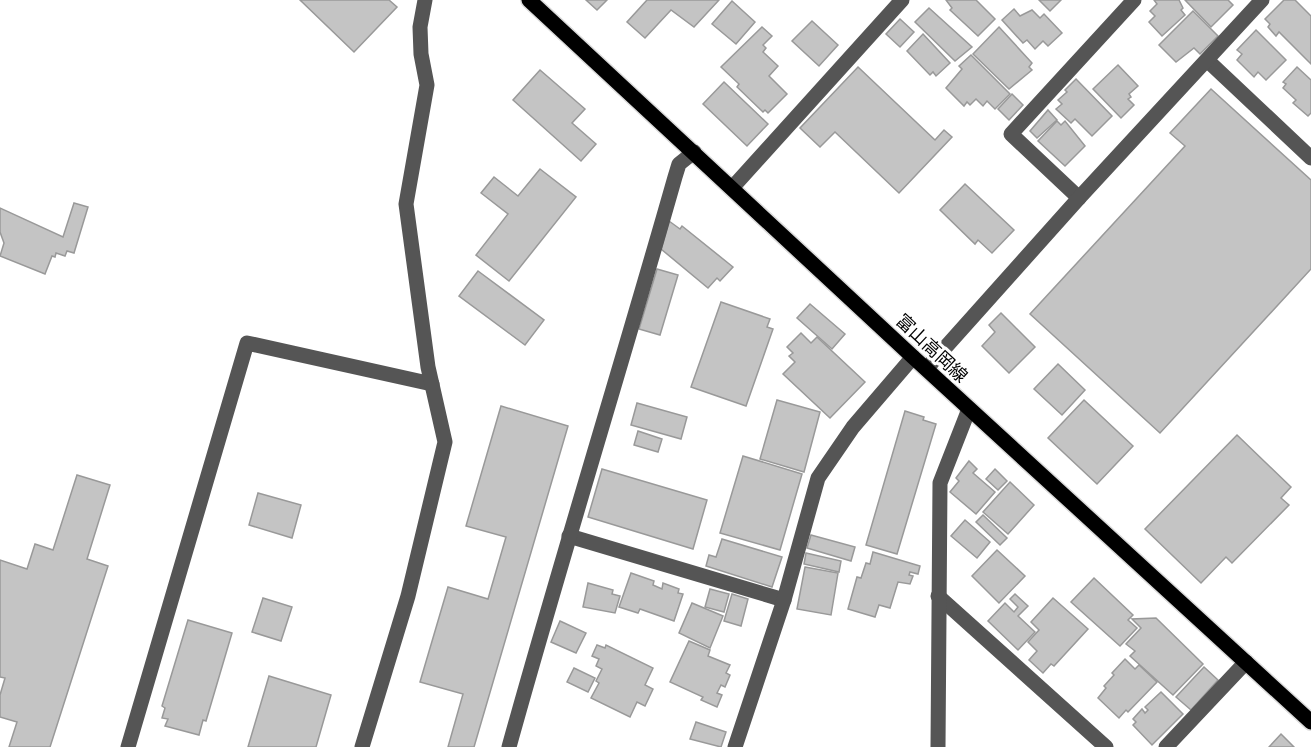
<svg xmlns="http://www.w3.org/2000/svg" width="1311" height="747" font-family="'Space Grotesk','Noto Sans JP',sans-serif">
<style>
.building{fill:#c4c4c4;stroke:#999;stroke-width:1.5}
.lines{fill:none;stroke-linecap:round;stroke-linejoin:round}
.major-casing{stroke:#dbdbdb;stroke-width:18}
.minor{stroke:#555;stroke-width:15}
.major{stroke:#000;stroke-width:15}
.labels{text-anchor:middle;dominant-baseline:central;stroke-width:6;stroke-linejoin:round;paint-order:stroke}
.street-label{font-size:18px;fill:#000;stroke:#fff}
</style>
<rect width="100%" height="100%" fill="#fff"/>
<g class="building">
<polygon points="300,0 389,0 397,7 354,52"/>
<polygon points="586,0 607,0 597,10"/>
<polygon points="647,0 719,0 694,27 671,10 645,38 627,22"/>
<polygon points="946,0 976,0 995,19 978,36 950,10 952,8"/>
<polygon points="1039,0 1061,0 1050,11"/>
<polygon points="1154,0 1179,0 1183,8 1181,10 1185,15 1162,36 1149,22 1155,16 1150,11 1157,4"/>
<polygon points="1185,0 1228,0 1233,5 1211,27"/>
<polygon points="1284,0 1295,0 1311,16 1311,64 1279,32 1276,36 1268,27 1270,24 1265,19"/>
<polygon points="732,1 755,22 736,44 712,24"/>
<polygon points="929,8 972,47 955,61 915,22"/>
<polygon points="1014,9 1020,16 1032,10 1040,18 1044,14 1062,33 1048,46 1043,41 1035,49 1027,40 1023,43 1002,20"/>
<polygon points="1193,11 1218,36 1200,54 1194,48 1176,62 1159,45"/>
<polygon points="900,19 914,32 900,47 886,34"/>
<polygon points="812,21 838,45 819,66 792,41"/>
<polygon points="762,27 772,36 763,45 766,48 763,52 778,66 769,76 787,94 768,113 765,110 763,112 737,87 739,84 721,67"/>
<polygon points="999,27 1032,63 1029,67 1032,70 1009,89 973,54"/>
<polygon points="1256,30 1286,60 1266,80 1258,72 1254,77 1237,60 1242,54 1237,50"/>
<polygon points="923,34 950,63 936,76 933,72 930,75 907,51"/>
<polygon points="971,55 1010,94 995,109 987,101 983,106 976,99 970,105 967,102 964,106 946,88 962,69 959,66"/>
<polygon points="1118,65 1138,86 1129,94 1131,97 1128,99 1134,105 1121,118 1093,89"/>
<polygon points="858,67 935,140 944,130 952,137 899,193 835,132 820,147 800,128"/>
<polygon points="1297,67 1311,80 1311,113 1308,116 1293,103 1296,100 1283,88 1286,84 1283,82"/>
<polygon points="540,70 585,109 572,123 596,144 581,161 513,100"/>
<polygon points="1076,79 1112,116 1092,136 1075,119 1071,123 1056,109 1062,104 1058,100 1067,92 1065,90"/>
<polygon points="724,82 768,124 747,146 703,104"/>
<polygon points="1211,89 1311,180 1311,269 1160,433 1030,314 1185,146 1170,133"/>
<polygon points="1012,94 1023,105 1009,120 998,109"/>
<polygon points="1048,110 1057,120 1037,138 1030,131"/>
<polygon points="1057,121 1061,125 1065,121 1085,146 1065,166 1038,141"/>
<polygon points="540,169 576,197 509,281 476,255 508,214 481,193 494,177 518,196"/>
<polygon points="965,184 1014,230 992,253 978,240 975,244 940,210"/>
<polygon points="74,203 88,207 74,253 67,251 65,256 56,253 55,257 52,256 45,274 0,256 4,243 0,232 0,208 63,237"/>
<polygon points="669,221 680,229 682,226 733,267 720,281 717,278 708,288 661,249"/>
<polygon points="657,269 678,275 660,335 639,329"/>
<polygon points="478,271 544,320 525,345 459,296"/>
<polygon points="721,302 770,319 767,327 773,329 746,406 691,387"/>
<polygon points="810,304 845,334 832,349 797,318"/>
<polygon points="1001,313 1035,347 1009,373 982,346 995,332 989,325"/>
<polygon points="801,333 811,343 817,337 865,382 830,418 783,374 795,362 789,356 793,353 787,347"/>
<polygon points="1058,364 1085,390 1062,415 1034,389"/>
<polygon points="777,400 820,412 804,472 760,459"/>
<polygon points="1084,400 1133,446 1097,484 1048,438"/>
<polygon points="637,403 687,417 681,439 631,425"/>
<polygon points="501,406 568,426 474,747 448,747 463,694 420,682 448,587 488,599 506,537 466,526"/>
<polygon points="905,411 924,417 923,420 936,424 897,554 866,545"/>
<polygon points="638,431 662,439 658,452 634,445"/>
<polygon points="1237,435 1291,487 1281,498 1289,505 1232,563 1226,557 1201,583 1145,529"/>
<polygon points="743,456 802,474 780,550 720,533"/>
<polygon points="969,461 977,469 973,473 995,492 976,514 950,492 959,481 956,478"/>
<polygon points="602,469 707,500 693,549 588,517"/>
<polygon points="995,469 1007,481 998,490 986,479"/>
<polygon points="77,475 110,485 87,559 108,566 50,747 9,747 17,722 0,717 0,695 5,678 0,677 0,560 27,569 35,544 53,550"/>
<polygon points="1010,482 1034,505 1008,534 983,512"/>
<polygon points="258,493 301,505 292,538 249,525"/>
<polygon points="983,515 1007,538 1000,545 976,522"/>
<polygon points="965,520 990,542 977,558 951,536"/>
<polygon points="811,535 855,547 851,561 807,548"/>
<polygon points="722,539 782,557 772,587 706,566 709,555 716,557"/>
<polygon points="997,550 1025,576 999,603 972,576"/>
<polygon points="873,552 920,566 918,574 910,572 909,575 913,576 910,584 898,582 890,608 879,605 875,617 848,609 857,577 861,578 866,563 870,564"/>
<polygon points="806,553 841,561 839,572 804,564"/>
<polygon points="805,567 838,573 831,615 797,609"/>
<polygon points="631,573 654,581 653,585 662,589 663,583 679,589 678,593 683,594 674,621 640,609 638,613 619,607"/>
<polygon points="1094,578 1133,615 1128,620 1137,628 1120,646 1071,602"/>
<polygon points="588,583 613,590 612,594 620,596 615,613 583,607"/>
<polygon points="710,589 729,594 724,612 705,607"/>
<polygon points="732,594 748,599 741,626 724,621"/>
<polygon points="1015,594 1028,606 1018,616 1035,632 1018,650 988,621 1005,603 1014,612 1018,607 1010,599"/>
<polygon points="263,598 292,607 281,641 252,632"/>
<polygon points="1053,598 1088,629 1054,666 1051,664 1043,673 1029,660 1037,651 1028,642 1039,630 1031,622"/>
<polygon points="692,603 723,616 710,648 679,633"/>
<polygon points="1156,618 1203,664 1173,695 1130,656 1135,651 1126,644 1141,628 1132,619"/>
<polygon points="188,620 232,633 206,721 203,720 199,735 165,726 168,719 162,718 165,708 162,706"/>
<polygon points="560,621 586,633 576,653 551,642"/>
<polygon points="689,641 710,650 708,656 730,665 726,673 730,675 725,687 721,685 717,693 722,695 717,707 701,700 703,697 670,682"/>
<polygon points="597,645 605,648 606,645 653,668 645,685 653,689 645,706 637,702 630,717 591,698 599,683 596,681 602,669 596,666 599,659 592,656"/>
<polygon points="1125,659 1135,669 1139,665 1157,682 1128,712 1126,710 1119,718 1098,698 1106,688 1104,686 1114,675 1112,673"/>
<polygon points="1204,667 1218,680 1191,710 1176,697"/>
<polygon points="574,668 595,678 588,692 567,682"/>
<polygon points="269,676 331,695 316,747 248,747"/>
<polygon points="1161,692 1183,714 1152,745 1133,725 1136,722 1133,719 1142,709 1145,713 1148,710 1145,707"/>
<polygon points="696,722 726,732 721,747 690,739"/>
<polygon points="1281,734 1294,747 1269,747"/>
</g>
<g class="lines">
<defs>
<polyline id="major" points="529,0 913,357 1311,722"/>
</defs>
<use href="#major" class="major-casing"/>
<g class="minor">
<polyline points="1208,61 1311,158"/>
<polyline points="732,188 902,0"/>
<polyline points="1079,198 1011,134 1134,0"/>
<polyline points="927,368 1079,198 1262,0"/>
<polyline points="569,536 784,600"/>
<polyline points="938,596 1106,747"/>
<polyline points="128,747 247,343 432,384"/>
<polyline points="362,747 408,596 445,442 428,367 406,204 427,85 421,54 420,27 425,0"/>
<path d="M 509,747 C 562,556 621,367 675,177 L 679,164 L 694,152"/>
<polyline points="735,747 784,600 818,478 853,427 913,357"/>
<polyline points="938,747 940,483 969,409"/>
<polyline points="1166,747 1246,662"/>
</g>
<use href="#major" class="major"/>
</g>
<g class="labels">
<g class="street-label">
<text transform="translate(932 348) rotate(43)">富山高岡線</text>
</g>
</g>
</svg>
